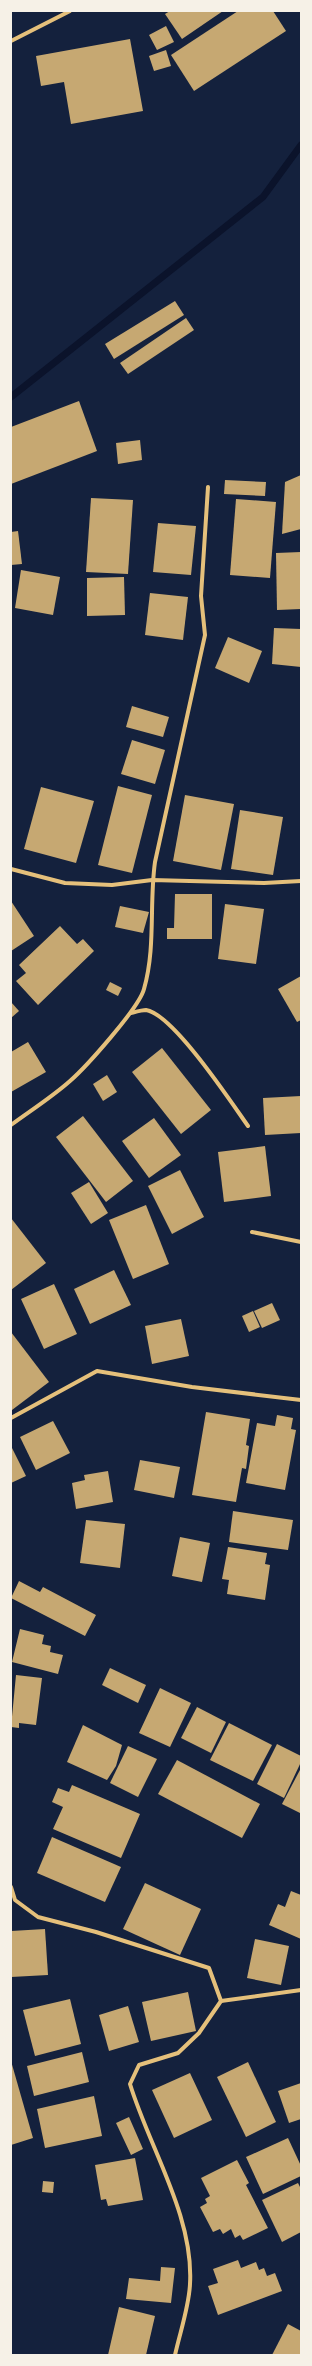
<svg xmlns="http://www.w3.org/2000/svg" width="312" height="2366" font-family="'Noto Sans',sans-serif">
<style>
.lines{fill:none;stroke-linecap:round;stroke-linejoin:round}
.stream{stroke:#0b132b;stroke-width:7}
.building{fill:#c6a872}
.minor{stroke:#e5c07b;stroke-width:4}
</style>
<rect width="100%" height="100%" fill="#14213d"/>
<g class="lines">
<polyline class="stream" points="11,397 263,197 301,145"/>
</g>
<g class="building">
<polygon points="170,11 223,11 182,39 165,14"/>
<polygon points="238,11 273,11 286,31 194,91 171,55"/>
<polygon points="166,26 174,42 157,50 149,35"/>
<polygon points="130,39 143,111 71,124 64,82 41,86 36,56"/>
<polygon points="166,50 171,66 154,71 149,56"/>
<polygon points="175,301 184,315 114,359 105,344"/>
<polygon points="186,318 194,330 128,374 120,363"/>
<polygon points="79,401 97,451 11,484 11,427"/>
<polygon points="140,440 142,460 118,464 116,443"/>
<polygon points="301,475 301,529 282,534 285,482"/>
<polygon points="225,480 266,482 265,496 224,494"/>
<polygon points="91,498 133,500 128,574 86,572"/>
<polygon points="236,499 276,502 270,578 230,575"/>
<polygon points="158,523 196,526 191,575 153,572"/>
<polygon points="18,531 22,564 11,565 11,532"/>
<polygon points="301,552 301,609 277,610 276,553"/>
<polygon points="21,570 60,577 53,615 15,608"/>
<polygon points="124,577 125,615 87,616 87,578"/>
<polygon points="150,593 188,597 183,640 145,635"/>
<polygon points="274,628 301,629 301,667 272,664"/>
<polygon points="228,637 262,651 249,683 215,668"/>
<polygon points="132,706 169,717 163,737 126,727"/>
<polygon points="132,740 165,750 155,784 121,774"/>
<polygon points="118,786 152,795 132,873 98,865"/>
<polygon points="41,787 94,801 76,863 24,849"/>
<polygon points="185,795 234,804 221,870 173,861"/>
<polygon points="240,810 283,817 273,875 231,869"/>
<polygon points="175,894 212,894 212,939 167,939 167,928 174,928"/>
<polygon points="11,901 34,936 11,951"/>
<polygon points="225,904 264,909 256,964 218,959"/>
<polygon points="120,906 149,912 143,933 115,927"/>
<polygon points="60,926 77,944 83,939 94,951 38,1005 16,981 26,973 19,965"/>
<polygon points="301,976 301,1020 297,1022 278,989"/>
<polygon points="110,982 122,988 118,996 106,990"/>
<polygon points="11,1002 19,1011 11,1018"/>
<polygon points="28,1042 46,1072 11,1092 11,1052"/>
<polygon points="162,1048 211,1110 181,1134 132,1072"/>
<polygon points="107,1075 117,1092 103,1101 93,1084"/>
<polygon points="301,1096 301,1133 265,1135 263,1098"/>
<polygon points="83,1116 133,1181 106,1202 56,1137"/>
<polygon points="154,1118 181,1155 149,1178 122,1141"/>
<polygon points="265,1146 271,1196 224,1202 218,1152"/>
<polygon points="180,1170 204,1217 172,1234 148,1186"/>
<polygon points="89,1182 108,1213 91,1224 71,1193"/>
<polygon points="146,1205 169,1264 133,1279 109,1220"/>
<polygon points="11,1218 46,1263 11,1290"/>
<polygon points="114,1270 131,1305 90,1324 74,1289"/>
<polygon points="54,1284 77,1334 44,1349 21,1299"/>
<polygon points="272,1303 280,1320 262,1328 254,1311"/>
<polygon points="253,1311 260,1327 249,1332 242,1316"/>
<polygon points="181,1319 189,1356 152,1364 145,1326"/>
<polygon points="11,1332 49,1382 12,1410 11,1408"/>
<polygon points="206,1412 250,1419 246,1445 249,1446 246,1469 242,1468 236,1502 192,1495"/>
<polygon points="277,1415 293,1418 291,1429 296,1430 285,1490 246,1483 257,1423 275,1426"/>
<polygon points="53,1421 70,1453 36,1470 20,1437"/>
<polygon points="11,1446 26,1476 11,1483"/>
<polygon points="140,1460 180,1467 174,1498 134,1490"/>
<polygon points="108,1471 113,1502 76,1509 72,1483 85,1480 84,1475"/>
<polygon points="233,1511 293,1520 288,1550 229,1542"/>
<polygon points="86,1520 125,1524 120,1568 80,1563"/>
<polygon points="180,1537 210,1543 202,1582 172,1576"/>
<polygon points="228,1547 267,1553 265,1564 270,1565 265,1600 227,1594 229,1580 222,1579"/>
<polygon points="19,1581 40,1592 43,1587 96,1615 85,1636 11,1598"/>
<polygon points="20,1629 44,1635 42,1644 51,1646 50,1652 63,1655 58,1674 12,1662"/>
<polygon points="110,1668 146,1685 138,1703 102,1685"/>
<polygon points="16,1675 42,1678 36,1725 19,1723 19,1728 11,1727"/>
<polygon points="160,1688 191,1703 170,1747 139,1733"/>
<polygon points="197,1707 226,1722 211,1753 181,1738"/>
<polygon points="229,1723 272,1745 253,1781 210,1760"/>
<polygon points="83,1725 122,1745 116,1766 107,1780 67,1762"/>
<polygon points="277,1744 301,1756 301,1762 284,1798 257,1784"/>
<polygon points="128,1746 157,1759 138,1797 110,1783"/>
<polygon points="177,1760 260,1804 242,1838 158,1794"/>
<polygon points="301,1768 301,1811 300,1813 282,1804"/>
<polygon points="72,1785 140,1814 121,1858 53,1829 63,1807 52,1802 58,1788 69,1792"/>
<polygon points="52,1837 121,1867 105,1902 37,1873"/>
<polygon points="145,1883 201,1909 180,1955 123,1929"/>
<polygon points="291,1891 301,1895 301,1939 269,1925 278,1904 285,1907"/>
<polygon points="45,1929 48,1975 11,1977 11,1931"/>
<polygon points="255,1939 289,1946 281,1985 247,1978"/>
<polygon points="188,1992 196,2031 151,2041 142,2002"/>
<polygon points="70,1999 81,2044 35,2056 23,2010"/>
<polygon points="128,2006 139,2042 109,2051 99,2015"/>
<polygon points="82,2052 89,2082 34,2096 27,2066"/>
<polygon points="11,2061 33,2138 11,2145"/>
<polygon points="248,2062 276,2122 246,2137 217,2077"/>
<polygon points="190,2073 212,2120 174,2138 152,2090"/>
<polygon points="301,2083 301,2119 289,2123 278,2091"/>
<polygon points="94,2096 102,2136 45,2148 37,2109"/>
<polygon points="129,2117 143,2149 131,2155 116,2123"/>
<polygon points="288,2138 301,2166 301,2176 263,2194 246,2157"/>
<polygon points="135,2158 143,2200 108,2206 106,2199 101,2200 95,2165"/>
<polygon points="237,2160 249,2183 246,2185 268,2228 243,2240 240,2235 235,2238 231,2229 223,2234 220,2229 213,2232 200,2207 207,2203 205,2199 210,2196 201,2178"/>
<polygon points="43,2181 54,2182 53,2193 42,2192"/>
<polygon points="298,2183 301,2189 301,2232 282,2242 262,2200"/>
<polygon points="238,2260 241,2268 256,2262 259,2270 264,2268 267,2276 275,2273 282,2291 218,2315 208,2286 218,2283 213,2269"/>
<polygon points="161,2267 175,2268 171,2303 126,2299 129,2278 160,2281"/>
<polygon points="119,2307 155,2316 146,2355 108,2355"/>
<polygon points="288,2324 301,2331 301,2355 272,2355"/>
</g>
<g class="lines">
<g class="minor">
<polyline points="11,41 70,11"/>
<polyline points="11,869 65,883 112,885 152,880 264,883 301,881"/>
<path d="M 131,1013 C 135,1012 142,1010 146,1010 C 173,1014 231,1102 248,1126"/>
<path d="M 11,1125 C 30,1111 52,1097 70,1081 C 86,1067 139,1008 144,989 C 156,947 149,904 155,862 L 205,635 L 201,596 L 208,487"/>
<polyline points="252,1232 301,1242"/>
<polyline points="11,1418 97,1371 192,1387 301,1400"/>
<path d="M 11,1887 L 15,1900 L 38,1917 L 96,1932 L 209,1968 L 221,2001 L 199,2033 L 178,2053 L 139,2065 L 130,2084 C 149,2147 194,2216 190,2284 C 189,2307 180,2332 175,2355"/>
<polyline points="221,2001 301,1990"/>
</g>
</g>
<rect width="312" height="2366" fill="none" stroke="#f6f1e7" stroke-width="24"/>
</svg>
